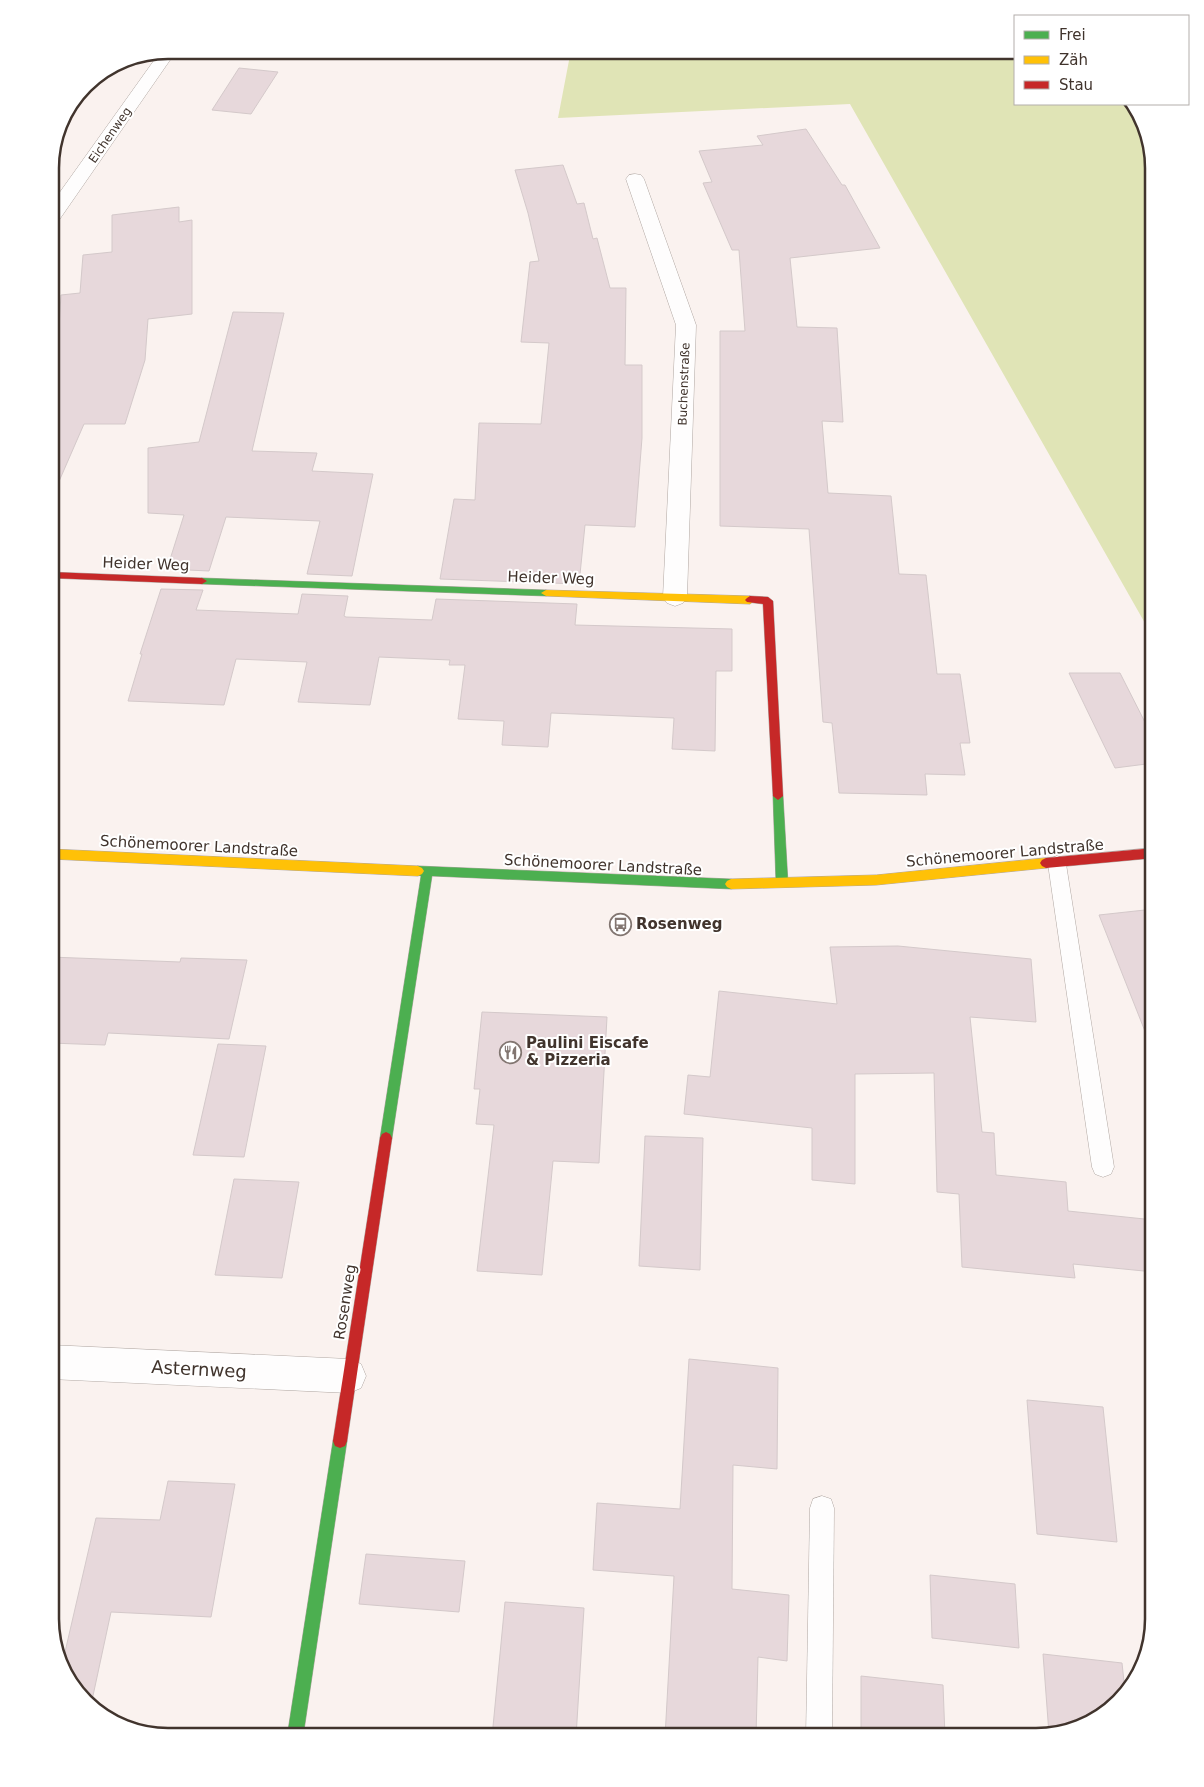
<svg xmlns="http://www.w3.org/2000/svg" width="1204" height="1787" font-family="'DejaVu Sans',sans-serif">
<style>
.green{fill:#e0e4b6}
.building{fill:#e7d8db;stroke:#d4c9ca}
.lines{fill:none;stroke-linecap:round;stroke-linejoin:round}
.lane-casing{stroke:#b0a7a2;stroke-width:1}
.street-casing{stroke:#b0a7a2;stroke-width:1}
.fast-casing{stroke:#b0a7a2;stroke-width:1}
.slow-casing{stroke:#b0a7a2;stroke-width:1}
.jam-casing{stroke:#b0a7a2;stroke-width:1}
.lane{fill:#fefdfd;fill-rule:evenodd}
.street{fill:#fefdfd;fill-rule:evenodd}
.fast{fill:#4caf50;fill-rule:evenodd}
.slow{fill:#ffc107;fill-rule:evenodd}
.jam{fill:#c62828;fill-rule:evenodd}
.labels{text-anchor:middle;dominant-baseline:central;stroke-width:4;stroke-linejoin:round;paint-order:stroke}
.far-street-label{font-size:12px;fill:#41342d;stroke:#fff}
.street-label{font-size:15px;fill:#41342d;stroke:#fff}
.poi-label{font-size:15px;font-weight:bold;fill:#41342d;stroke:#fff;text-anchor:start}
.near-street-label{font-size:18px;fill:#41342d;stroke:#fff}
.rim{fill:none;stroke:#41342d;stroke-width:2.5}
</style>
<rect width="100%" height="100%" fill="#faf2ef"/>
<polygon class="green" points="571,50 1015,50 1015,104 1133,104 1138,109 1154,167 1154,639 850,104 558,118"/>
<g class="building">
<polygon points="239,68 278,72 251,114 212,110"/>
<polygon points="806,129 842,185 845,185 880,248 790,258 797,327 837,328 843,422 822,421 828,493 891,496 899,574 926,575 937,674 960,674 970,743 960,743 965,775 925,774 927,795 839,793 832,723 823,722 809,529 720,526 720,331 745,331 739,250 732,250 703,183 712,182 699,151 763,145 757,136"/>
<polygon points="563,165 577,204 584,203 593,239 597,238 610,288 626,288 625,365 642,365 642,438 635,527 585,525 579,584 440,579 454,499 475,500 479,423 541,424 549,343 521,342 530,262 539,261 528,213 515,170"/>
<polygon points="179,207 179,222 192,220 192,314 148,319 145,360 125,424 84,424 50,502 50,341 58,341 61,295 80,293 83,255 112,252 112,215"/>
<polygon points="233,312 284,313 252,451 317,453 312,471 373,474 352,576 307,574 320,521 226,517 209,571 167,569 184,515 148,513 148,448 199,442"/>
<polygon points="161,589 203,590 196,610 298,614 302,594 348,596 344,616 346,617 432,620 436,599 577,604 575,625 732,629 732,671 716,671 715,751 672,749 674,718 551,713 548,747 502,745 504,721 458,719 465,665 449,665 450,660 379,657 370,705 298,702 307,662 236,659 224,705 128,701 142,654 140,654"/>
<polygon points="1069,673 1120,673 1154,740 1154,763 1115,768"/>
<polygon points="1154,909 1154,1049 1152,1049 1099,915"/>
<polygon points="898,946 1031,959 1036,1022 970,1017 982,1132 994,1133 996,1175 1066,1182 1068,1211 1154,1220 1154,1272 1073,1264 1075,1278 962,1267 959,1194 937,1192 934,1073 855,1074 855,1184 812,1180 812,1128 684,1114 688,1075 710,1077 719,991 837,1004 830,947"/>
<polygon points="50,957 180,962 181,958 247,960 229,1039 108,1033 105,1045 50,1043"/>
<polygon points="482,1012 607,1017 599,1163 553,1161 542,1275 477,1271 494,1125 476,1124 480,1089 474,1089"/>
<polygon points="218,1044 266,1046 244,1157 193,1155"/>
<polygon points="645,1136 703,1138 700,1270 639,1266"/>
<polygon points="234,1179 299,1182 282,1278 215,1275"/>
<polygon points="689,1359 778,1368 777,1469 733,1465 732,1589 789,1595 787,1661 758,1657 756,1737 665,1737 674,1576 593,1570 597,1503 680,1509"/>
<polygon points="1027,1400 1103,1407 1117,1542 1037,1534"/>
<polygon points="168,1481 235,1484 211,1617 111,1612 91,1705 66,1678 62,1665 96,1518 160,1520"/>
<polygon points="366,1554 465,1561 459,1612 359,1604"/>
<polygon points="930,1575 1015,1584 1019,1648 932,1638"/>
<polygon points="505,1602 584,1608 576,1737 492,1737"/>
<polygon points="1043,1654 1122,1663 1125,1691 1095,1721 1049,1734"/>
<polygon points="861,1676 943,1685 945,1737 861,1737"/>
</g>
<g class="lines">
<defs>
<g id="lane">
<polygon points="1057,856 1064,859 1066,864 1114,1167 1111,1174 1103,1177 1095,1174 1092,1167 1048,864 1050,859"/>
<polygon points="822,1496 831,1499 834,1508 832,1737 806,1737 810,1508 813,1499"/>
</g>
<g id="street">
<polygon points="177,50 57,223 50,224 50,206 160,52"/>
<polygon points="635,174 641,175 644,179 696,325 687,597 683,603 675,606 667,603 663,597 676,325 626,179 629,175"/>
<polygon points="50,1345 349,1359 361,1364 366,1376 361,1388 349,1393 50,1379"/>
</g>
<g id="fast">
<polygon points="202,578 546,590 551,593 546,596 202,584 197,581"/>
<polygon points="778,792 783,796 788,883 786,886 778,886 776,883 773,796"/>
<polygon points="418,866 731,879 735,881 737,884 735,887 731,889 432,876 392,1138 390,1142 386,1144 382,1142 380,1138 421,876 414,874 412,871 414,868"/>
<polygon points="340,1434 345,1436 347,1441 303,1737 287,1737 333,1441 335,1436"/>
</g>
<g id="slow">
<polygon points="546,590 750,596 755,600 750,604 546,596 541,593"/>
<polygon points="50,849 418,866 422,868 424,871 422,874 418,876 50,859"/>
<polygon points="1046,858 1050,860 1052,863 1050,866 1046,868 876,885 731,889 727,887 725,884 727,881 731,879 876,875"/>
</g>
<g id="jam">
<polygon points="50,572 202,578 207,581 202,584 50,578"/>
<polygon points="750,596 768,597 773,601 783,796 778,800 773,796 763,604 747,602 745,600 747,598"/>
<polygon points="1154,848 1154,858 1046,868 1042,866 1040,863 1042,860 1046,858"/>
<polygon points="386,1132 390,1134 392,1138 347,1441 345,1446 340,1448 335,1446 333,1441 380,1138 382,1134"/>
</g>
</defs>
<use href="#lane" class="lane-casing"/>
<use href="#street" class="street-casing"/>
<use href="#fast" class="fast-casing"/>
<use href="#slow" class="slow-casing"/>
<use href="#jam" class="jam-casing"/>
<use href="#lane" class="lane"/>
<use href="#street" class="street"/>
<use href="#fast" class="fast"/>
<use href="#slow" class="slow"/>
<use href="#jam" class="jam"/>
</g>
<defs>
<symbol id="bus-ring" viewBox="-11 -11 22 22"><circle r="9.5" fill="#fff" stroke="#827671" stroke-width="1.5"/><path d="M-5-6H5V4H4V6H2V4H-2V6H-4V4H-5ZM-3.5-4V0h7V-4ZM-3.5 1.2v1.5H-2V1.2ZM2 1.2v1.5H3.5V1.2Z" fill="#827671"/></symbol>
<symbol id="restaurant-ring" viewBox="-11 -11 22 22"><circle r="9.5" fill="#fff" stroke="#827671" stroke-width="1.5"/><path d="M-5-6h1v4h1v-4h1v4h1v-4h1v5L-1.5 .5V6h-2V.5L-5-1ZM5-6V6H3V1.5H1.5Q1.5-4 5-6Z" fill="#827671"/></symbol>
</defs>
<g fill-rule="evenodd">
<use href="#bus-ring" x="608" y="912" width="25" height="25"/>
<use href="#restaurant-ring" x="498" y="1040" width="25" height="25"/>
</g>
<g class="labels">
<g class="far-street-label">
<text transform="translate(110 135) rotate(-55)">Eichenweg</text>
<text transform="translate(684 384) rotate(-88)">Buchenstraße</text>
</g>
<g class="street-label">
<text transform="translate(146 564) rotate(2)">Heider Weg</text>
<text transform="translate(551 578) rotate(2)">Heider Weg</text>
<text transform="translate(199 846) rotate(3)">Schönemoorer Landstraße</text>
<text transform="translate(1005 853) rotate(-5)">Schönemoorer Landstraße</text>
<text transform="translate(603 865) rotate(3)">Schönemoorer Landstraße</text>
<text transform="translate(345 1302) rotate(-81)">Rosenweg</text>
</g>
<g class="poi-label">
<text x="636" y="924">Rosenweg</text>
<text x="526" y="1043">Paulini Eiscafe<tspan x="526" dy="17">&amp; Pizzeria</tspan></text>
</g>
<g class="near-street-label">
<text transform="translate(199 1369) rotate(3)">Asternweg</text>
</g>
</g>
<path d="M0 0H1204V1787H0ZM168 59H1036A109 109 0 0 1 1145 168V1619A109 109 0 0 1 1036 1728H168A109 109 0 0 1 59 1619V168A109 109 0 0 1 168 59Z" fill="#fff" fill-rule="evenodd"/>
<path class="rim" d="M168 59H1036A109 109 0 0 1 1145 168V1619A109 109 0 0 1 1036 1728H168A109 109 0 0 1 59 1619V168A109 109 0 0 1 168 59Z"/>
<rect x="1014" y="15" width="175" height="90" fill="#ffffff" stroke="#b3aeab"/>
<rect x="1024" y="31" width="25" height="8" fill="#4caf50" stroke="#b3aeab"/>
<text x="1059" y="40" font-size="15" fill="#41342d">Frei</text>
<rect x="1024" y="56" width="25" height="8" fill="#ffc107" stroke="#b3aeab"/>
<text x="1059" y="65" font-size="15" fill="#41342d">Zäh</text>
<rect x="1024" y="81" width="25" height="8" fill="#c62828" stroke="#b3aeab"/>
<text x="1059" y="90" font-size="15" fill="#41342d">Stau</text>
</svg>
